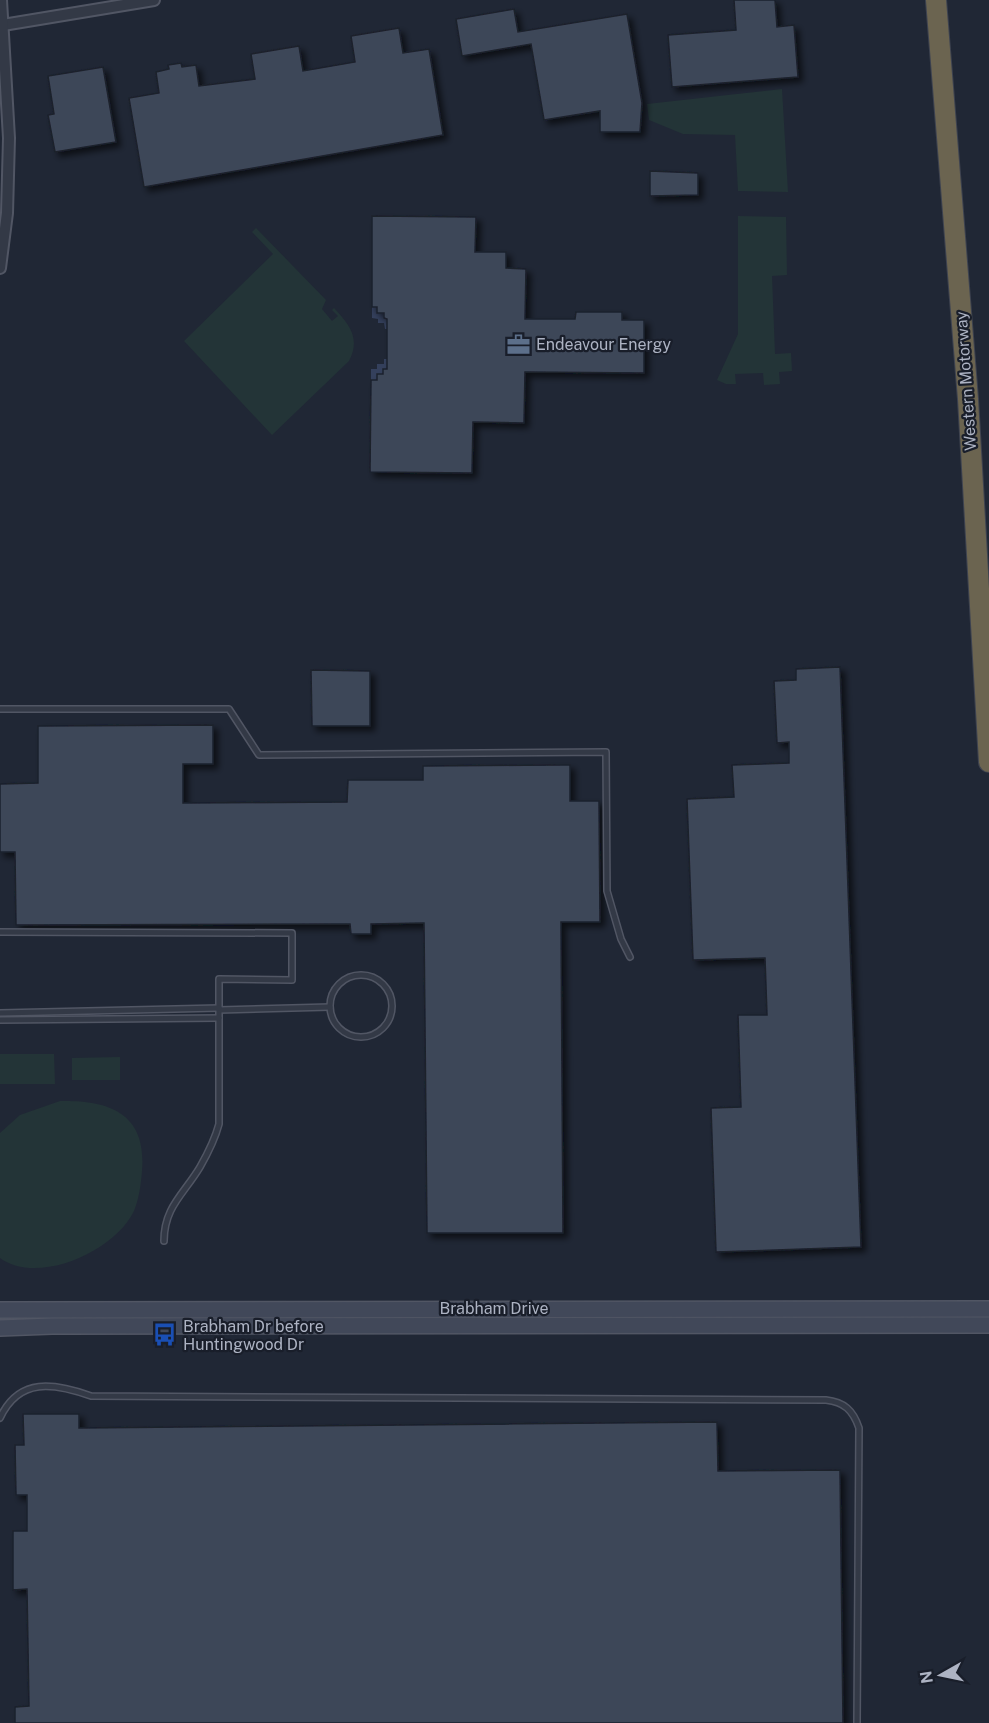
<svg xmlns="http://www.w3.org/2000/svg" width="989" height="1723" font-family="'Public Sans',sans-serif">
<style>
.green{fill:#233437}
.water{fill:#34405c}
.building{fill:#3e4658;stroke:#1b202c;stroke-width:1.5;filter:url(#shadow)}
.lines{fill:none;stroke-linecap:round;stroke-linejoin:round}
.service-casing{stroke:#515664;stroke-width:8}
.minor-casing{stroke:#515664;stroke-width:14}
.secondary-casing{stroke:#515664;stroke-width:18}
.motorway-casing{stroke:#3e4350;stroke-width:22}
.service{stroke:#333946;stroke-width:5}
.minor{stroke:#333946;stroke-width:10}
.secondary{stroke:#414859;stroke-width:15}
.motorway{stroke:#6b6450;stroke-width:20}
.labels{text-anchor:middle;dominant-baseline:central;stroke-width:4.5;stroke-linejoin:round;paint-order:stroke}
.poi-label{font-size:16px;fill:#adb3c3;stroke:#191e2a;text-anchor:start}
.street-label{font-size:16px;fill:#adb3c3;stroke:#191e2a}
</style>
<defs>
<filter id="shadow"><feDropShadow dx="4.5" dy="4.5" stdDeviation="3" flood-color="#0009"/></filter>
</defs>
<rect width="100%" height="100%" fill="#202735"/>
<g class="green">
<polygon points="782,89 788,192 738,191 735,135 683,134 649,120 647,104"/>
<polygon points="738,216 786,217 787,275 772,276 775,354 791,353 792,371 779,372 780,384 764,385 763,373 735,374 736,384 726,384 717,380 738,334"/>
<path d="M 256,228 L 326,300 L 322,309 L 332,321 L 338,316 L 332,310 L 334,308 C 349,324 361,338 349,361 L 272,435 L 184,341 L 273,254 L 252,232 Z"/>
<polygon points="0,1054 54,1054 55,1084 0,1084"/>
<polygon points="120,1057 120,1080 72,1080 72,1058"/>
<path d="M 60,1101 C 109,1100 147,1113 142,1171 C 141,1184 139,1199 134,1211 C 115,1251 38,1286 0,1258 L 0,1133 L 20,1115 Z"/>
</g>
<g class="water">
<polygon points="372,307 377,307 384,313 384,318 390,319 387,329 385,329 384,323 378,323 378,319 372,318"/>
<polygon points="384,359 387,359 389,369 383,369 383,374 377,375 377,380 371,380 371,369 377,369 377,364 384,364"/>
</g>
<g class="building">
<polygon points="734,0 775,0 777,27 794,25 798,77 672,87 668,35 736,30"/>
<polygon points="514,9 518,32 627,14 642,103 640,132 600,132 600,111 544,120 531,44 462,56 456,19"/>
<polygon points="399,28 403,53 429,49 443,135 144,187 129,98 159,93 156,72 169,69 168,65 181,63 182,67 196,65 199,86 255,79 251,54 299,46 303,71 355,62 351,36"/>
<polygon points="103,67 116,142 55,152 48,115 54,114 48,76"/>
<polygon points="650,171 698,173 698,195 650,196"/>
<polygon points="372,216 476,217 475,252 506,252 506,268 526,269 525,319 575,319 576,312 622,312 622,320 644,320 644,373 525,372 524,423 473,422 472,473 370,472 371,380 377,380 377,374 383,374 383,369 387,369 387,319 384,318 384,313 377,313 377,307 372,307"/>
<polygon points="840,667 861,1247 716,1252 711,1108 741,1107 738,1015 767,1015 765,958 693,960 687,799 734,797 732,765 789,763 789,742 777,743 774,681 796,680 796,669"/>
<polygon points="311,670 370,671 370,726 312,726"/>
<polygon points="213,725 213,764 183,764 183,803 347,802 348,780 423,780 423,766 560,765 570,765 570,801 599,801 600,922 561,922 563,1233 427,1233 424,923 371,924 371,934 351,934 350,924 16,925 15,852 0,852 0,784 38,783 38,726"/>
<polygon points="23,1414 79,1414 79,1428 717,1422 718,1471 840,1470 843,1723 15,1723 15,1707 29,1706 27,1589 13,1590 13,1531 27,1531 27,1495 16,1495 15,1445 24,1445"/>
</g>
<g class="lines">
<defs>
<g id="service">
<polyline points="0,709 229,709 259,755 606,752 607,891 621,939 630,957"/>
<path d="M 0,932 L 292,933 L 292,980 L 219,979 L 219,1124 C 215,1139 208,1153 200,1167 C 184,1194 164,1207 164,1241"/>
<circle cx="361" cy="1006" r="31"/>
<polyline points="219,1010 330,1007"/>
<polyline points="0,1013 219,1008"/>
<polyline points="0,1020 219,1018"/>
<path d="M 0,1418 C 19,1377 54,1383 91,1396 L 826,1400 C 844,1402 853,1410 859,1428 L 857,1723"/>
</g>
<g id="minor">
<polyline points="3,25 154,0"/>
<polyline points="0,268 7,213 9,138 1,0"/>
</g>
<g id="secondary">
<polyline points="0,1310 989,1309"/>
<polyline points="0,1328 52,1326 989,1325"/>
</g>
<polyline id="motorway" points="936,0 968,399 989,762"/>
</defs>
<use href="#service" class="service-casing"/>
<use href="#minor" class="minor-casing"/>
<use href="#secondary" class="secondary-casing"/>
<use href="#motorway" class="motorway-casing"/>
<use href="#service" class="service"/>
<use href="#minor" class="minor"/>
<use href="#secondary" class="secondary"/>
<use href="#motorway" class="motorway"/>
</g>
<defs>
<symbol id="office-bare" viewBox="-9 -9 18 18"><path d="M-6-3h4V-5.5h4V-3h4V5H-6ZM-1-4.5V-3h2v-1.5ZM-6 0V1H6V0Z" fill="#5c6f8a" stroke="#191e2a" stroke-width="2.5" paint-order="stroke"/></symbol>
<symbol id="bus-bare" viewBox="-9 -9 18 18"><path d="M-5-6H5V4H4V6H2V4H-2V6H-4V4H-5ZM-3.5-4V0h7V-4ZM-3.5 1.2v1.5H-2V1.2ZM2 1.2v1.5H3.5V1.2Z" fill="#1a4fb4" stroke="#191e2a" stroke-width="2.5" paint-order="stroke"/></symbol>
</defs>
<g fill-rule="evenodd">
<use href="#office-bare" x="502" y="328" width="33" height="33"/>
<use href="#bus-bare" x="148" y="1318" width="33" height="33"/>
</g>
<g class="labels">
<g class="poi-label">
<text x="536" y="344">Endeavour Energy</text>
<text x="183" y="1326">Brabham Dr before<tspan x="183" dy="18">Huntingwood Dr</tspan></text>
</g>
<g class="street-label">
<text transform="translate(966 381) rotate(-94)">Western Motorway</text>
<text x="494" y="1308">Brabham Drive</text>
</g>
</g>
<g transform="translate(941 1675) rotate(261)" stroke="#191e2a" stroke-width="4.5" paint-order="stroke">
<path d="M0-4.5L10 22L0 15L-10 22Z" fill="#adb3c3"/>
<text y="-9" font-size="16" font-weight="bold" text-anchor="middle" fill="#adb3c3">N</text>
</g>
</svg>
